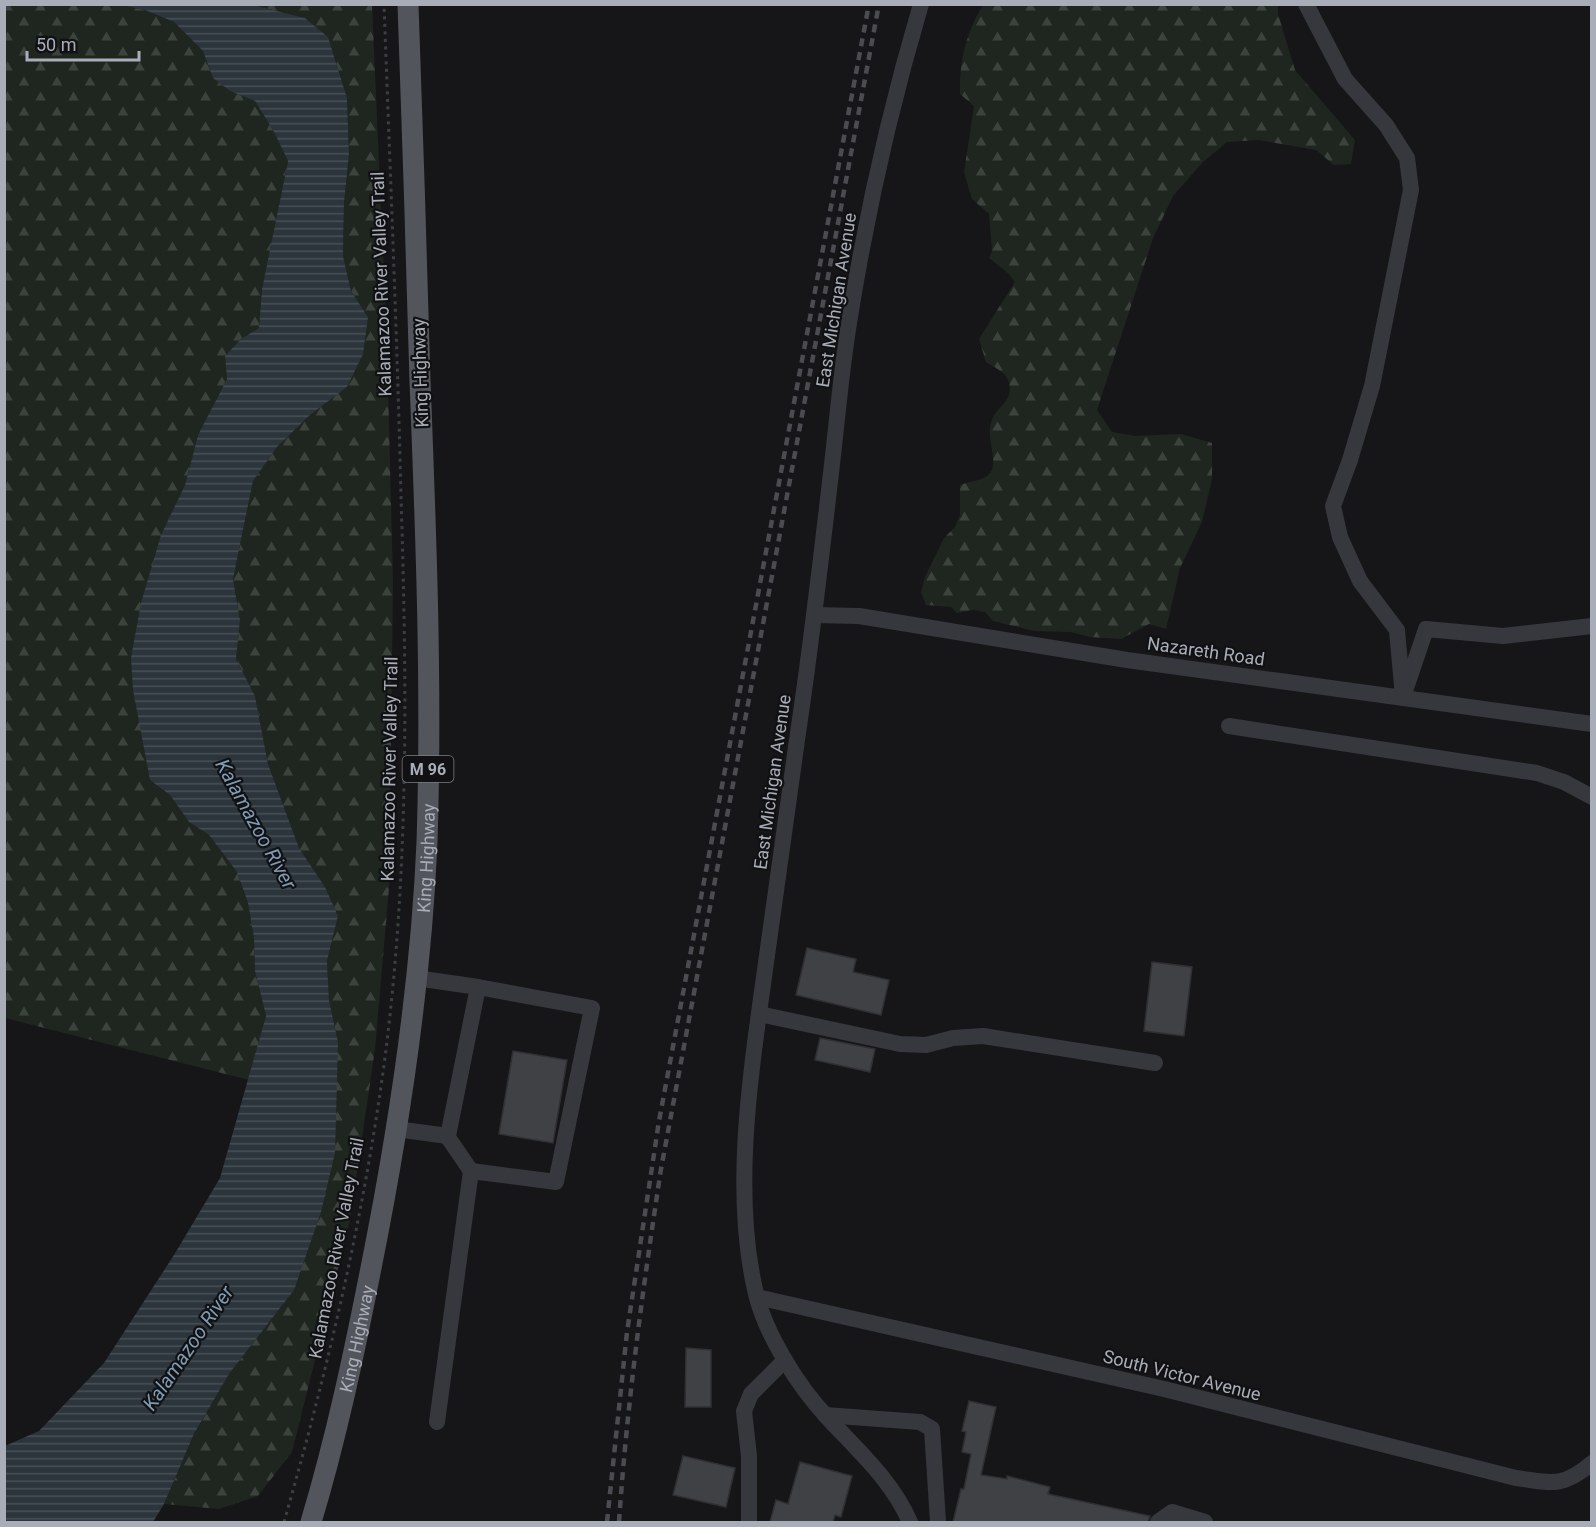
<svg xmlns="http://www.w3.org/2000/svg" width="1596" height="1527" font-family="Roboto,sans-serif">
<style>
.forest{fill:url(#forest-firs)}
.water{fill:url(#water-rules)}
.building{fill:#404145;stroke:#303034;stroke-width:1.5}
.lines{fill:none;stroke-linecap:round;stroke-linejoin:round}
.path{stroke:#3d3f44;stroke-width:3;stroke-dasharray:3 4.5;stroke-linecap:butt}
.minor{stroke:#37383d;stroke-width:16}
.major{stroke:#53555c;stroke-width:21}
.rail{stroke:#4a4c52;stroke-width:4.5;stroke-dasharray:8 6;stroke-linecap:butt}
.labels{text-anchor:middle;dominant-baseline:central;stroke-width:4.5;stroke-linejoin:round;paint-order:stroke}
.shield{fill:#111113;stroke:#7b7e86;stroke-width:1.5}
.shield-label{font-size:16px;font-weight:bold;fill:#a8adb8}
.street-label{font-size:18px;fill:#a8adb8;stroke:#111113}
.water-label{font-size:20px;font-style:italic;fill:#7f9bb3;stroke:#111113}
</style>
<defs>
<pattern id="forest-firs" width="22" height="20" patternUnits="userSpaceOnUse" patternTransform="scale(1.5)"><rect width="22" height="20" fill="#1e261f"/><path d="M5 1l3.5 6h-7zM16 11l3.5 6h-7z" fill="#3c433d"/></pattern>
<pattern id="water-rules" width="6" height="5" patternUnits="userSpaceOnUse" patternTransform="scale(1.5)"><rect width="6" height="5" fill="#2c353c"/><path d="M0 2.5h6" fill="none" stroke="#485056"/></pattern>
</defs>
<rect width="100%" height="100%" fill="#161618"/>
<g class="forest">
<polygon points="5,5 121,5 145,10 174,22 203,51 213,78 230,91 255,101 273,130 288,161 262,289 259,328 241,339 225,356 227,379 198,435 185,485 161,535 144,742 150,780 170,795 189,822 209,835 237,872 248,903 254,938 255,971 266,1016 249,1080 5,1018"/>
<polygon points="253,5 372,5 387,344 393,583 389,888 375,1049 350,1220 292,1452 258,1496 219,1509 164,1504 194,1435 229,1374 294,1290 335,1091 338,1042 329,1000 327,961 338,916 325,887 299,848 268,764 255,696 236,659 240,620 233,579 253,481 277,447 310,415 347,387 368,317 351,291 343,256 344,203 349,154 347,98 328,37 305,18"/>
<path d="M 983,5 L 1278,5 L 1278,14 L 1295,70 L 1355,140 L 1351,164 L 1334,165 L 1316,150 L 1259,140 L 1227,142 L 1203,162 L 1173,196 L 1153,238 L 1097,410 L 1112,432 L 1135,436 L 1181,434 L 1212,443 L 1212,479 L 1202,522 L 1180,568 L 1166,629 L 1149,624 L 1121,639 L 1090,637 L 1071,632 L 1034,631 L 993,621 L 985,612 L 973,610 L 957,613 L 951,607 L 926,605 L 921,592 L 925,577 L 944,538 L 955,527 L 960,515 L 960,485 C 970,481 984,481 990,473 C 999,462 986,440 991,423 C 995,406 1014,403 1009,383 C 1007,372 995,368 986,362 L 979,339 L 1015,282 L 1009,274 L 989,258 L 992,251 L 989,214 L 972,199 L 964,172 L 974,106 L 960,94 C 959,61 966,33 983,5 Z"/>
</g>
<polygon class="water" points="121,5 253,5 305,18 328,37 347,98 349,154 344,203 343,256 351,291 368,317 363,354 347,387 310,415 277,447 253,481 233,579 240,620 236,659 255,696 268,764 299,848 325,887 338,916 327,961 329,1000 338,1042 335,1153 321,1212 294,1290 229,1374 194,1434 164,1504 153,1522 5,1522 5,1446 39,1431 104,1363 174,1255 220,1178 266,1016 255,971 254,938 248,903 237,872 209,835 189,822 170,795 150,780 133,690 131,658 141,603 161,535 185,485 198,435 227,379 225,356 241,339 259,328 262,289 288,161 273,130 255,101 230,91 213,78 203,51 174,22 145,10"/>
<g class="building">
<polygon points="807,948 856,959 853,972 889,980 881,1015 796,995"/>
<polygon points="1152,962 1192,967 1184,1036 1144,1031"/>
<polygon points="820,1038 875,1049 870,1072 815,1060"/>
<polygon points="513,1051 567,1060 553,1143 499,1134"/>
<polygon points="686,1348 711,1350 711,1407 685,1407"/>
<polygon points="969,1401 996,1407 981,1475 1007,1479 1007,1476 1050,1487 1048,1494 1150,1516 1148,1522 953,1522 961,1489 964,1489 971,1454 962,1452 966,1432 962,1431"/>
<polygon points="683,1456 735,1468 726,1507 673,1495"/>
<polygon points="800,1462 852,1476 841,1517 835,1515 833,1522 770,1522 776,1500 788,1504"/>
</g>
<g class="lines">
<path class="path" d="M 284,1522 C 327,1372 363,1220 384,1065 C 409,876 407,686 401,496 C 397,332 390,168 384,4"/>
<g class="minor">
<polyline points="1306,4 1345,79 1386,125 1407,158 1411,190 1372,386 1350,460 1333,506 1340,537 1360,581 1397,630 1403,697"/>
<polyline points="815,615 859,616 1127,660 1592,724"/>
<polyline points="1405,691 1426,629 1503,636 1592,626"/>
<polyline points="1229,726 1537,773 1564,782 1592,797"/>
<polyline points="759,1014 900,1044 926,1045 953,1038 983,1036 1155,1063"/>
<polyline points="396,1129 448,1136 478,987 416,978"/>
<polyline points="447,1136 471,1171"/>
<path d="M 757,1297 L 1164,1389 L 1516,1478 C 1551,1483 1563,1488 1592,1463"/>
<polyline points="825,1415 920,1422 932,1429 938,1522"/>
<polyline points="437,1422 471,1171 556,1182 592,1008 478,987"/>
<polyline points="749,1522 749,1456 744,1411 751,1394 785,1360"/>
<path d="M 910,1522 C 891,1479 858,1451 827,1417 C 798,1386 766,1335 756,1294 C 732,1194 750,1078 764,977 C 775,896 787,815 798,733 C 811,646 821,560 831,473 C 837,423 841,372 849,323 C 866,215 890,109 921,4"/>
<polyline points="1158,1522 1172,1512 1205,1522"/>
</g>
<path class="major" id="s1" d="M 311,1522 C 336,1439 354,1354 371,1268 C 399,1128 421,985 427,842 C 432,688 426,534 420,381 C 416,255 413,130 408,4"/>
<g class="rail">
<polyline points="607,1522 627,1332 659,1121 869,4"/>
<path d="M 619,1522 C 627,1404 643,1287 661,1169 L 879,4"/>
</g>
</g>
<g class="labels">
<rect class="shield" x="402.5" y="756" width="51" height="26" rx="4.5"/>
<g class="shield-label">
<text x="428" y="769">M 96</text>
</g>
<g class="street-label">
<text transform="translate(381 284) rotate(-92)">Kalamazoo River Valley Trail</text>
<text transform="translate(836 300) rotate(-81)">East Michigan Avenue</text>
<text transform="translate(420 373) rotate(-92)">King Highway</text>
<text transform="translate(1206 651) rotate(8)">Nazareth Road</text>
<text transform="translate(389 769) rotate(-89)">Kalamazoo River Valley Trail</text>
<text transform="translate(772 782) rotate(-82)">East Michigan Avenue</text>
<text stroke="none"><textPath href="#s1" startOffset="675">King Highway</textPath></text>
<text transform="translate(336 1248) rotate(-79)">Kalamazoo River Valley Trail</text>
<text stroke="none"><textPath href="#s1" startOffset="189">King Highway</textPath></text>
<text transform="translate(1182 1375) rotate(14)">South Victor Avenue</text>
</g>
<g class="water-label">
<text transform="translate(256 824) rotate(61)">Kalamazoo River</text>
<text transform="translate(188 1348) rotate(-56)">Kalamazoo River</text>
</g>
</g>
<rect width="1596" height="1527" fill="none" stroke="#a8adb8" stroke-width="12"/>
<path d="M27 51v9h112v-9" fill="none" stroke="#a8adb8" stroke-width="3"/>
<text x="36" y="51" font-size="18" fill="#a8adb8" stroke="#111113" stroke-width="4.5" paint-order="stroke">50 m</text>
</svg>
